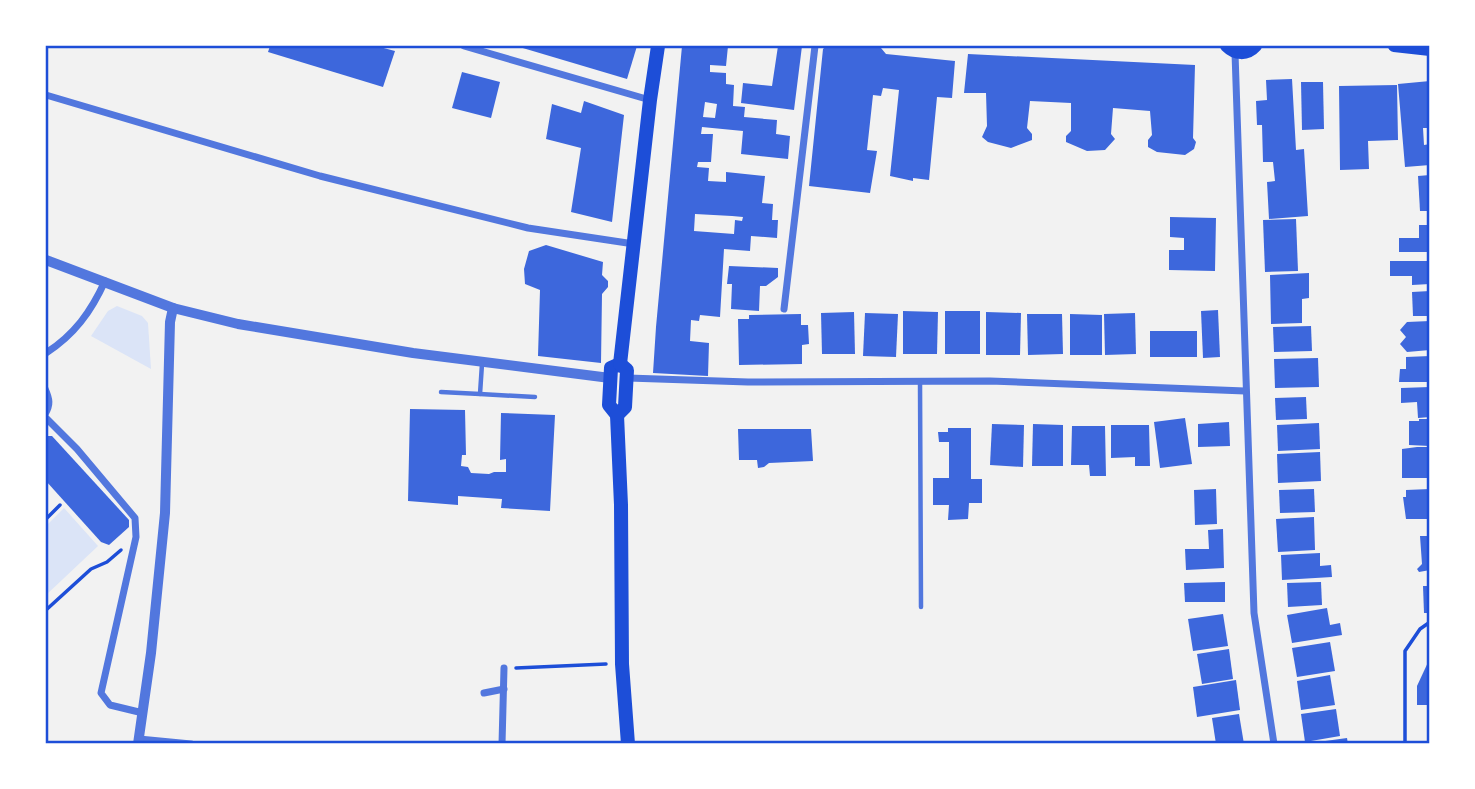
<svg xmlns="http://www.w3.org/2000/svg" width="1475" height="789" font-family="Lora,serif">
<style>
.green{fill:#dbe4f7}
.building{fill:#3d67dc;fill-rule:evenodd}
.lines{fill:none;stroke-linecap:round;stroke-linejoin:round}
.path{stroke:#1d4ed8;stroke-width:3.5}
.service{stroke:#5277de;stroke-width:4.5}
.minor{stroke:#5277de;stroke-width:7}
.tertiary{stroke:#5277de;stroke-width:10}
.secondary{stroke:#1d4ed8;stroke-width:12}
.primary{stroke:#1d4ed8;stroke-width:14}
.neatline{fill:none;stroke:#1d4ed8;stroke-width:2.5}
</style>
<rect width="100%" height="100%" fill="#f2f2f2"/>
<g class="green">
<polygon points="117,306 142,316 148,323 151,369 91,336 108,311"/>
<polygon points="64,508 98,546 46,595 46,526"/>
</g>
<g class="building">
<polygon points="270,46 376,46 395,51 383,87 268,52"/>
<polygon points="516,46 637,46 627,79"/>
<path d="M 682,46 L 728,46 L 726,66 L 710,65 L 710,72 L 726,73 L 726,84 L 734,85 L 733,106 L 745,107 L 744,117 L 777,120 L 776,134 L 790,136 L 788,159 L 741,154 L 743,131 L 702,127 L 701,134 L 713,134 L 711,162 L 698,162 L 697,167 L 709,168 L 708,181 L 726,182 L 726,172 L 765,176 L 762,203 L 773,204 L 772,220 L 778,220 L 777,238 L 751,236 L 750,251 L 724,249 L 720,317 L 700,315 L 699,321 L 691,320 L 690,341 L 709,343 L 708,376 L 653,373 L 656,327 ZM 705,102 L 717,104 L 715,118 L 703,117 ZM 695,214 L 732,216 L 743,217 L 742,221 L 735,220 L 734,234 L 694,231 Z"/>
<polygon points="778,46 802,46 794,110 741,103 743,83 772,86"/>
<polygon points="826,46 851,47 871,46 881,48 886,54 955,61 952,98 937,97 929,180 913,178 913,181 890,176 899,90 883,88 881,96 873,95 867,150 877,151 870,193 809,186 823,49"/>
<polygon points="968,54 1195,65 1193,138 1196,142 1194,149 1185,155 1157,152 1148,147 1148,140 1152,135 1150,111 1113,108 1111,134 1115,139 1105,150 1087,151 1066,142 1066,136 1071,131 1071,103 1030,101 1027,128 1032,134 1032,140 1011,148 988,142 982,137 987,126 986,93 964,93"/>
<polygon points="462,72 500,82 491,118 452,108"/>
<polygon points="1292,79 1296,150 1304,149 1308,216 1269,219 1267,182 1275,181 1273,162 1263,162 1262,125 1257,125 1256,101 1267,100 1266,80"/>
<polygon points="1430,81 1430,128 1423,128 1424,145 1430,144 1430,165 1405,167 1398,84"/>
<polygon points="1301,82 1323,82 1324,129 1302,130"/>
<polygon points="1397,85 1398,140 1368,141 1369,169 1340,170 1339,86"/>
<polygon points="584,101 624,115 612,222 571,212 581,148 546,139 552,104 581,113"/>
<polygon points="1430,175 1430,211 1420,211 1418,176"/>
<polygon points="1170,217 1216,218 1215,271 1169,270 1169,250 1184,250 1184,238 1170,237"/>
<polygon points="1296,219 1298,271 1265,272 1263,220"/>
<polygon points="1419,225 1430,225 1430,252 1399,252 1399,238 1419,238"/>
<polygon points="546,245 603,262 602,275 608,281 608,287 602,294 601,363 538,356 540,290 525,284 524,269 529,251"/>
<polygon points="1390,261 1430,261 1430,284 1412,285 1412,276 1390,276"/>
<polygon points="729,266 778,268 778,277 766,286 760,286 759,311 731,309 732,284 727,284"/>
<polygon points="1309,273 1309,298 1302,299 1302,323 1271,324 1270,275"/>
<polygon points="1430,291 1430,316 1413,316 1412,292"/>
<polygon points="1218,310 1220,357 1203,358 1201,311"/>
<polygon points="903,311 938,312 937,354 903,354"/>
<rect x="945" y="311" width="35" height="43"/>
<polygon points="854,312 855,354 822,354 821,313"/>
<polygon points="986,312 1021,313 1020,355 986,355"/>
<polygon points="865,313 898,314 896,357 863,356"/>
<polygon points="1135,313 1136,354 1105,355 1104,314"/>
<polygon points="801,314 801,325 808,325 809,344 802,345 802,364 739,365 738,319 749,319 749,315"/>
<polygon points="1027,314 1062,314 1063,354 1028,355"/>
<polygon points="1070,314 1102,315 1102,355 1070,355"/>
<polygon points="1430,321 1430,350 1407,352 1400,344 1406,337 1400,330 1407,322"/>
<polygon points="1311,326 1312,351 1274,352 1273,327"/>
<rect x="1150" y="331" width="47" height="26"/>
<polygon points="1430,356 1430,382 1399,382 1400,369 1406,369 1406,357"/>
<polygon points="1318,358 1319,387 1275,388 1274,359"/>
<polygon points="1430,387 1430,417 1418,418 1417,402 1401,403 1401,388"/>
<polygon points="1306,397 1307,419 1276,420 1275,398"/>
<polygon points="410,409 465,410 466,455 462,455 461,466 468,467 471,473 489,474 494,472 506,472 506,459 500,460 501,413 555,415 550,511 501,508 502,499 458,496 458,505 408,501"/>
<polygon points="1185,418 1192,464 1160,468 1154,422"/>
<polygon points="1419,419 1430,419 1430,446 1409,445 1409,421 1419,421"/>
<polygon points="1229,422 1230,446 1198,447 1198,424"/>
<polygon points="1319,423 1320,449 1278,451 1277,425"/>
<polygon points="992,424 1024,425 1023,467 990,465"/>
<polygon points="1033,424 1063,425 1063,466 1032,466"/>
<polygon points="1111,425 1149,425 1150,466 1135,466 1135,457 1111,458"/>
<polygon points="1072,426 1105,426 1106,476 1090,476 1089,465 1071,465"/>
<polygon points="948,428 971,428 971,479 982,479 982,503 969,503 968,519 948,520 949,505 933,505 933,478 949,478 949,442 939,442 938,432 948,432"/>
<polygon points="738,429 811,429 813,461 769,463 764,467 758,468 757,460 739,460"/>
<polygon points="46,436 52,436 129,520 129,527 109,545 101,542 46,481"/>
<polygon points="1417,447 1430,447 1430,478 1402,478 1402,449"/>
<polygon points="1320,452 1321,481 1278,483 1277,454"/>
<polygon points="1216,489 1217,524 1195,525 1194,490"/>
<polygon points="1314,489 1315,512 1280,513 1279,490"/>
<polygon points="1430,489 1430,519 1406,519 1403,497 1406,497 1406,490"/>
<polygon points="1314,517 1315,550 1278,552 1276,519"/>
<polygon points="1223,529 1224,568 1186,570 1185,549 1209,549 1208,530"/>
<polygon points="1420,536 1430,536 1430,570 1419,572 1417,569 1422,564"/>
<polygon points="1320,553 1320,566 1331,565 1332,577 1282,580 1281,555"/>
<polygon points="1225,582 1225,602 1185,602 1184,583"/>
<polygon points="1321,582 1322,605 1288,607 1287,583"/>
<polygon points="1423,586 1430,586 1430,613 1424,613"/>
<polygon points="1327,608 1330,625 1340,623 1342,635 1292,643 1287,615"/>
<polygon points="1223,614 1228,646 1193,651 1188,619"/>
<polygon points="1330,642 1335,671 1297,677 1292,648"/>
<polygon points="1229,649 1233,679 1202,684 1197,654"/>
<polygon points="1430,658 1430,705 1417,705 1417,686"/>
<polygon points="1330,675 1335,705 1301,710 1297,681"/>
<polygon points="1236,680 1240,710 1197,717 1193,687"/>
<polygon points="1336,709 1340,736 1305,742 1301,714"/>
<polygon points="1239,714 1244,744 1216,744 1212,718"/>
<polygon points="1347,738 1348,744 1318,744 1318,742"/>
</g>
<g class="lines">
<g class="path">
<polyline points="46,519 60,505"/>
<polyline points="46,610 91,569 107,562 121,550"/>
<polyline points="516,668 606,664"/>
<polyline points="1405,744 1405,651 1420,629 1430,622"/>
</g>
<g class="service">
<polyline points="920,381 921,607"/>
<path d="M 46,388 C 51,399 52,405 46,415"/>
<polyline points="441,392 480,394 482,364"/>
<polyline points="480,394 535,397"/>
</g>
<g class="minor">
<polyline points="464,46 650,100"/>
<polyline points="1235,53 1254,613 1274,744"/>
<polyline points="46,95 320,176 528,228 634,244"/>
<polyline points="784,309 815,46"/>
<path d="M 46,353 C 74,335 91,312 105,281"/>
<polyline points="628,378 748,382 990,381 1245,391"/>
<polyline points="46,418 77,449 135,518 136,537 101,693 110,705 143,713"/>
<polyline points="484,693 504,689"/>
<polyline points="139,739 191,744"/>
<polyline points="502,744 504,668"/>
</g>
<g class="tertiary">
<polyline points="46,260 173,308 238,324 413,353 610,378"/>
<polyline points="138,744 151,653 165,513 170,322 173,308"/>
</g>
<g class="secondary">
<path d="M 1226,46 C 1235,55 1247,56 1256,46"/>
<polyline points="1394,46 1430,50"/>
</g>
<g class="primary">
<polyline points="620,364 611,368 609,405 617,415 621,505 622,664 628,744"/>
<polyline points="620,364 650,100 658,46"/>
<polyline points="617,415 625,407 627,370 620,364"/>
</g>
</g>
<rect width="1475" height="789" fill="none" stroke="#ffffff" stroke-width="94"/>
<rect x="47" y="47" width="1381" height="695" class="neatline"/>
</svg>
